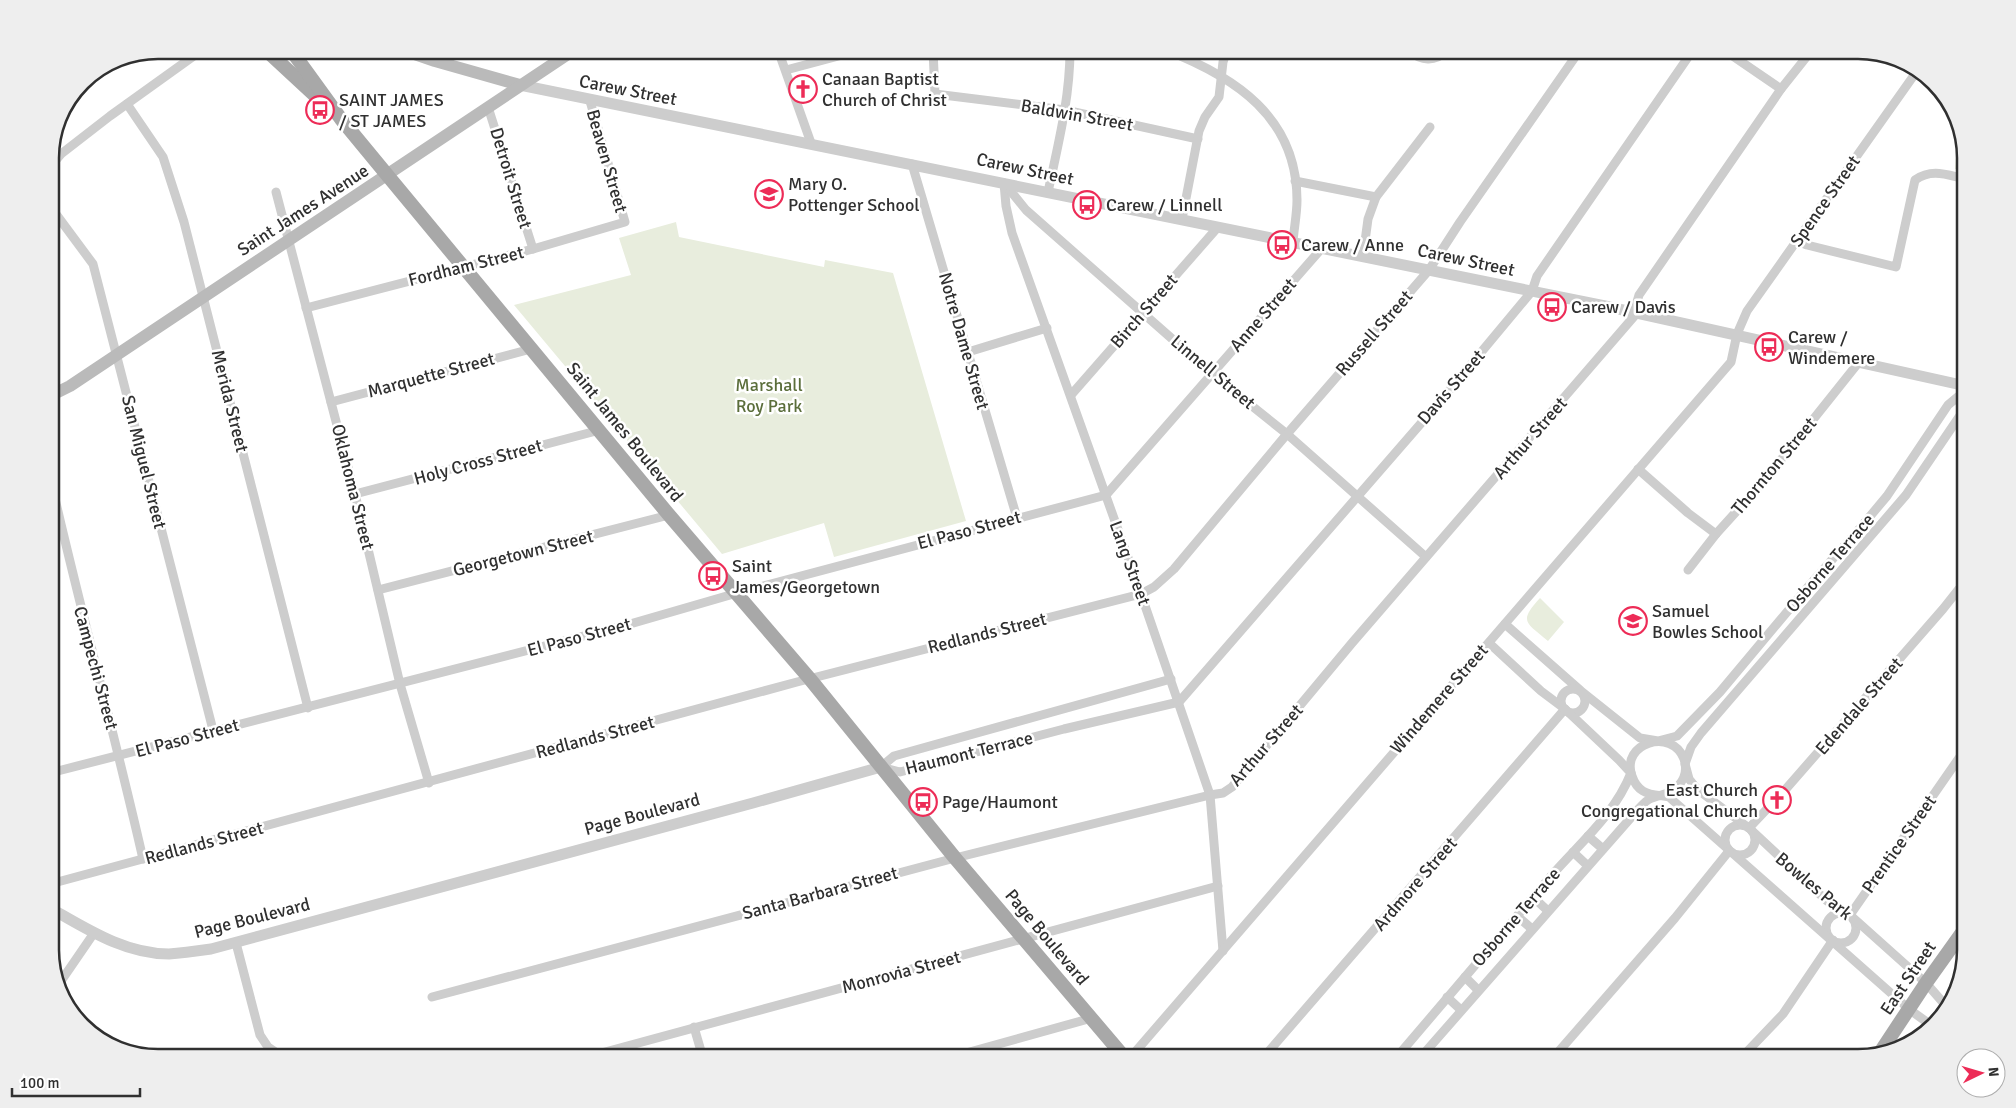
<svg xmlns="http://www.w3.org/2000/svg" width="2016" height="1108" font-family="Signika,sans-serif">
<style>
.green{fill:#e8eddd}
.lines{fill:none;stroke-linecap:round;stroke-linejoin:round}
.minor{stroke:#cdcdcd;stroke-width:9}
.tertiary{stroke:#cdcdcd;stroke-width:11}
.secondary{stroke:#bababa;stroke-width:12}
.primary{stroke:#a8a8a8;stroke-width:14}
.labels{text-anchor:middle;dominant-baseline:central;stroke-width:5;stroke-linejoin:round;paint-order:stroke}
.poi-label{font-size:18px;fill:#303030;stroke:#fff;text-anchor:start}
.street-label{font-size:18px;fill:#303030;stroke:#fff}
.park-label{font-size:18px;fill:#5b6e3b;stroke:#fff}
.rim{fill:none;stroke:#303030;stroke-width:2.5}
</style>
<rect width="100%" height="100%" fill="#fff"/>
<g class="green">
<polygon points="1958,127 1966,151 1966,171 1955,169"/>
<polygon points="676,222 679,237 824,267 825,260 893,273 966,521 834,557 824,523 722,554 514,305 631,275 619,238"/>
<path d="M 1540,598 L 1564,622 L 1548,641 C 1526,622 1518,622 1540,598 Z"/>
</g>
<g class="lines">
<g class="minor">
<polyline points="778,50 811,143"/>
<polyline points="933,50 935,94 1065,110 1198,139"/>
<path d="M 1166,50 C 1235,77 1297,117 1297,200 C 1297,214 1294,228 1293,242"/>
<path d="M 1407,50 C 1422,61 1434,63 1448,50"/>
<polyline points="1724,50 1781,89"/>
<polyline points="786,70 861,50"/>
<polyline points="127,104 163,157 184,222 308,708"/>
<polyline points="488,107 533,249"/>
<polyline points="912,164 1017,518"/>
<polyline points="50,167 61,154 110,116 202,50"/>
<polyline points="1295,181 1376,197"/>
<polyline points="1004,183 1006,206 1012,233 1141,594 1210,795 1223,951"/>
<polyline points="1004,183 1026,210 1212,374 1287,434 1426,557"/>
<polyline points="276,192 355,494 400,684 429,783"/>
<path d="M 1048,192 C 1058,145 1070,98 1070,50"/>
<polyline points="50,206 93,264 213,730"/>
<polyline points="1182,219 1199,131 1205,117 1219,97 1223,62 1227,50"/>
<path d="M 1797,241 L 1807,245 L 1896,267 L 1915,180 C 1932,168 1947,175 1966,179"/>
<polyline points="1363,256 1368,219 1376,197 1430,127"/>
<polyline points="306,308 533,249 625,222 590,101"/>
<polyline points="968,352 1047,328"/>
<polyline points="1071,395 1218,227"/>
<polyline points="331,402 531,349"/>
<polyline points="1638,469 1688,513 1716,534"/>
<path d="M 50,477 C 79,605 114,731 143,859"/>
<polyline points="355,494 600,430"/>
<polyline points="1688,570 1716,534 1764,481 1859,362"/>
<polyline points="378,590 669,515"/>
<polyline points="1505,624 1581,691 1640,738 1658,741 1677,736 1720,692 1807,588 1861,527 1887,496 1948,405 1966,390"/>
<circle cx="1573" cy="701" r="12"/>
<polyline points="881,767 900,772 1064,729 1179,702 1443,398 1532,291 1537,276 1693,50"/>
<polyline points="881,767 894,756 1171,679"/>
<polyline points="50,773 630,624 737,593 1106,495 1322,248"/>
<circle cx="1740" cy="840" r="15"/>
<polyline points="1749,828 1785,790 1943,609 1966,580"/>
<polyline points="1588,836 1603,849"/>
<polyline points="1573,852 1588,866"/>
<polyline points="50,884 797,682 1141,594 1154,587 1174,569 1287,434 1429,270 1460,222 1580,50"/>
<polyline points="1533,897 1548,911"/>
<circle cx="1841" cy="928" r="15"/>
<polyline points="1850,915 1966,748"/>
<polyline points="1517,916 1532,929"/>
<polyline points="236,943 260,1035 268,1047 284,1058"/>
<polyline points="1465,977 1478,990"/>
<polyline points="59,984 94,933"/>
<polyline points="432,997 955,858 1210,795 1223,793 1232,787 1352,643 1637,313 1636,305 1639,295 1781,89 1812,50"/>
<polyline points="1447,997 1461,1010"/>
<polyline points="1947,1007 1926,983 1850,915 1827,901 1749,828 1698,790 1689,779 1685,764 1691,747 1701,733 1906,495 1961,414 1966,400"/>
<polyline points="694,1027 703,1058"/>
<polyline points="583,1058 1218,886"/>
<polyline points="948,1058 1092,1018"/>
<polyline points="1130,1058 1731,362 1737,334 1747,311 1917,71"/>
<polyline points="1263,1058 1565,709"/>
<path d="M 1396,1058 C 1448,997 1500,936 1552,875 C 1580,843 1615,814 1631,773 L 1619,760 L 1565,709 L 1541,691 L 1489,643"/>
<path d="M 1420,1058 L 1635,813 C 1640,808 1645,800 1652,798 C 1662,794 1672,794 1679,785 C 1685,778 1687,768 1684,759 C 1672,727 1620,743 1632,776 C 1634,782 1638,788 1643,791 C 1651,796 1661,795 1669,797 L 1910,1010 L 1931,1025"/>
<polyline points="1553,1058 1675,918 1729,851"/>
<polyline points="1741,1058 1783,1014 1833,940"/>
</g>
<g class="tertiary">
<polyline points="520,85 1605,306 1966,386"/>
<path d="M 50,908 C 87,929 125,954 169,954 C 183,953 197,951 211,949 L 753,803 L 881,767"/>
</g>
<g class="secondary">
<polyline points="403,50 435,61 520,85"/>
<polyline points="50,396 70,386 574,50"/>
</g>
<g class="primary">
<polyline points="266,50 320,100"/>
<polyline points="291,50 341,119 388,176 669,515 810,679 955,858 1125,1058"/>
<polyline points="1881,1051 1926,983 1966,927"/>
</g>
</g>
<defs>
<symbol id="church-ring" viewBox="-11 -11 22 22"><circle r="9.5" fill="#fff" stroke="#ed2c57" stroke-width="1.5"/><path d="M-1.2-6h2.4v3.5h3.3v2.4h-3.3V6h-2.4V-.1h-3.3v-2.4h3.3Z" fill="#ed2c57"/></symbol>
<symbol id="bus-ring" viewBox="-11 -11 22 22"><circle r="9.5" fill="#fff" stroke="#ed2c57" stroke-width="1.5"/><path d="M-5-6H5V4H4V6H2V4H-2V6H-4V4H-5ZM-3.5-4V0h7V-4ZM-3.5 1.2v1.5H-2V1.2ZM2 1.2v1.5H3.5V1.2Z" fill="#ed2c57"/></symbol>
<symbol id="school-ring" viewBox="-11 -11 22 22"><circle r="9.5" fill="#fff" stroke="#ed2c57" stroke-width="1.5"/><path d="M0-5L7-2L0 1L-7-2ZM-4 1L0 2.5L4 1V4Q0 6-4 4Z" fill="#ed2c57"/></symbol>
</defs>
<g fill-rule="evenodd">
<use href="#church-ring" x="787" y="73" width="32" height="32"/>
<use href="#bus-ring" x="304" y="94" width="32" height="32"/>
<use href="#school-ring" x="753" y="178" width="32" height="32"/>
<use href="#bus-ring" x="1071" y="189" width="32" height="32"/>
<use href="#bus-ring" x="1266" y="229" width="32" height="32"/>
<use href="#bus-ring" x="1536" y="291" width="32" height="32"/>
<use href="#bus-ring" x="1753" y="331" width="32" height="32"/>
<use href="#bus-ring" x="697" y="560" width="32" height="32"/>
<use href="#school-ring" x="1617" y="605" width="32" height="32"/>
<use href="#church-ring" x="1761" y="784" width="32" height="32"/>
<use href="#bus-ring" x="907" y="786" width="32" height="32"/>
</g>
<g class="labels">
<g class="poi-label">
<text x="822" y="79">Canaan Baptist<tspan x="822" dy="21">Church of Christ</tspan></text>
<text x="339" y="100">SAINT JAMES<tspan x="339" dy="21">/ ST JAMES</tspan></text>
<text x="788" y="184">Mary O.<tspan x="788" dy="21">Pottenger School</tspan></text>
<text x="1106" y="205">Carew / Linnell</text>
<text x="1301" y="245">Carew / Anne</text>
<text x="1571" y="307">Carew / Davis</text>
<text x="1788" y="337">Carew /<tspan x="1788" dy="21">Windemere</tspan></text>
<text x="732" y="566">Saint<tspan x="732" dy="21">James/Georgetown</tspan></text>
<text x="1652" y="611">Samuel<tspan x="1652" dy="21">Bowles School</tspan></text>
<text x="1758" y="790" text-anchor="end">East Church<tspan x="1758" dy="21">Congregational Church</tspan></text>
<text x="942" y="802">Page/Haumont</text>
</g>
<g class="street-label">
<text transform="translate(628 90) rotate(11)">Carew Street</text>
<text transform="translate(1077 115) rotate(10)">Baldwin Street</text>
<text transform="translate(607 161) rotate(74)">Beaven Street</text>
<text transform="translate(1025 169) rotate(12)">Carew Street</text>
<text transform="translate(511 178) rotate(73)">Detroit Street</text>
<text transform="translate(1825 201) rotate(-55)">Spence Street</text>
<text transform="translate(303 210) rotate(-33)">Saint James Avenue</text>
<text transform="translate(1466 260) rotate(12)">Carew Street</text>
<text transform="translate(466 266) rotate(-14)">Fordham Street</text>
<text transform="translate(1144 311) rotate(-49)">Birch Street</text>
<text transform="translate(1263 315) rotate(-49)">Anne Street</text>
<text transform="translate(1374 333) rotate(-49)">Russell Street</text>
<text transform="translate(964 341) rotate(74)">Notre Dame Street</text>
<text transform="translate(1213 372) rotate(40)">Linnell Street</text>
<text transform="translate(431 375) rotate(-15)">Marquette Street</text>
<text transform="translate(1451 387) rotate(-49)">Davis Street</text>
<text transform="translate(230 401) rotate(76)">Merida Street</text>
<text transform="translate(625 432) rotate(51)">Saint James Boulevard</text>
<text transform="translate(1530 438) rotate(-49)">Arthur Street</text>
<text transform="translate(144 462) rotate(76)">San Miguel Street</text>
<text transform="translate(478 462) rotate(-15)">Holy Cross Street</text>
<text transform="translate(1774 466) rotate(-50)">Thornton Street</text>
<text transform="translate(353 487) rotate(76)">Oklahoma Street</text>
<text transform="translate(969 530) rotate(-15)">El Paso Street</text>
<text transform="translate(523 553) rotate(-14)">Georgetown Street</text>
<text transform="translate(1130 563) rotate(70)">Lang Street</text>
<text transform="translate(1830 563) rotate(-49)">Osborne Terrace</text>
<text transform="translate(987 633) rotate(-14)">Redlands Street</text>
<text transform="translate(579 637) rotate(-15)">El Paso Street</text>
<text transform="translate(96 668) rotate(75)">Campechi Street</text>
<text transform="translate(1439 699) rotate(-49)">Windemere Street</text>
<text transform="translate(1859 706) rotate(-49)">Edendale Street</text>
<text transform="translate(595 737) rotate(-15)">Redlands Street</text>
<text transform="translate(187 738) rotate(-15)">El Paso Street</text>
<text transform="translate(1266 745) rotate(-49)">Arthur Street</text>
<text transform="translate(969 753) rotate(-14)">Haumont Terrace</text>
<text transform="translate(642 814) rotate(-15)">Page Boulevard</text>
<text transform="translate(204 843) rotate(-15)">Redlands Street</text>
<text transform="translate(1899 844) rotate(-55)">Prentice Street</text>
<text transform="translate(1415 884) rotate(-49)">Ardmore Street</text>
<text transform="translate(1814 886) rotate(40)">Bowles Park</text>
<text transform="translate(820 893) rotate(-15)">Santa Barbara Street</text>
<text transform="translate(1516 917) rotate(-49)">Osborne Terrace</text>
<text transform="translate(252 918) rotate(-14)">Page Boulevard</text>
<text transform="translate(1047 937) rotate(50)">Page Boulevard</text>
<text transform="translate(901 972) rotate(-15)">Monrovia Street</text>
<text transform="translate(1908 978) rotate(-56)">East Street</text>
</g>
<g class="park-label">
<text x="769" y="385">Marshall<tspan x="769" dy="21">Roy Park</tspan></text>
</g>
</g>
<path d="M0 0H2016V1108H0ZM158 59H1858A99 99 0 0 1 1957 158V950A99 99 0 0 1 1858 1049H158A99 99 0 0 1 59 950V158A99 99 0 0 1 158 59Z" fill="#eee" fill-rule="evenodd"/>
<path class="rim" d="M158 59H1858A99 99 0 0 1 1957 158V950A99 99 0 0 1 1858 1049H158A99 99 0 0 1 59 950V158A99 99 0 0 1 158 59Z"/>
<g transform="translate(1981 1073) rotate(85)"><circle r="24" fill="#ffffff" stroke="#acacac"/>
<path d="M0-4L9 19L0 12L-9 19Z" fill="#ed2c57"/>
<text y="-8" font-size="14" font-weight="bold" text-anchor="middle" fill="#303030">N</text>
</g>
<path d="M12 1088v8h128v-8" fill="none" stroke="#303030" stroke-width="2.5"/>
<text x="20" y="1088" font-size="15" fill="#303030" stroke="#ffffff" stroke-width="4" paint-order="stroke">100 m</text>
</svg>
